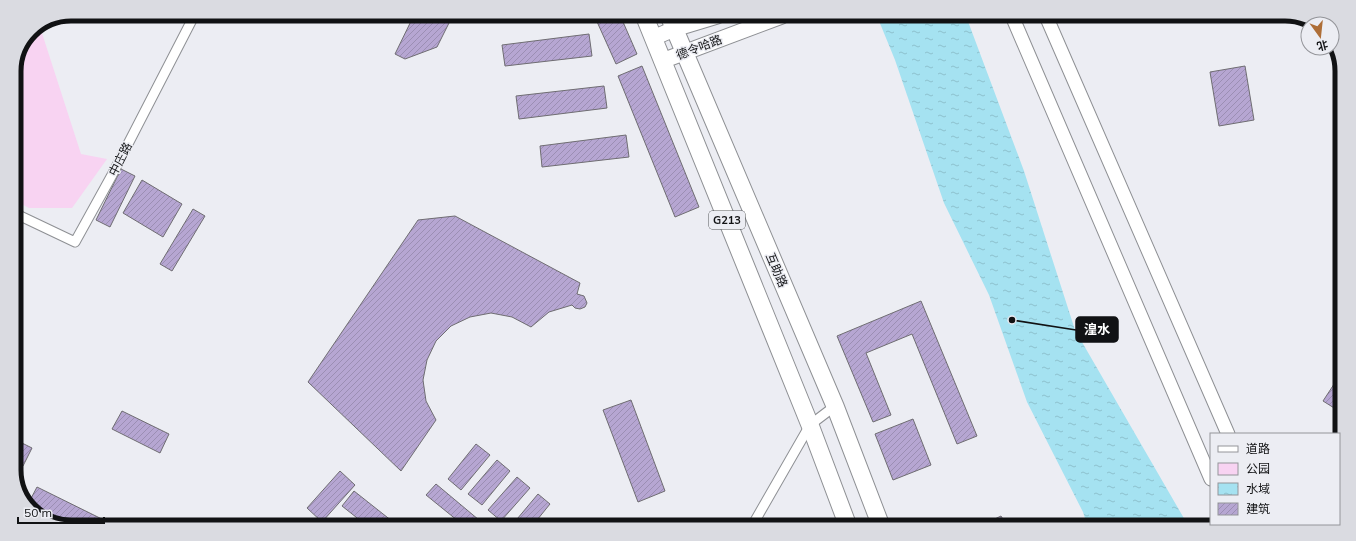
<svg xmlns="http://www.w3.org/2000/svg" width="1356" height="541" font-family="Mulish,'Noto Sans SC',sans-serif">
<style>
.park{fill:#f8d3f2}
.water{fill:url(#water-ripples)}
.building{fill:url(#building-hatch);stroke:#6f6d72}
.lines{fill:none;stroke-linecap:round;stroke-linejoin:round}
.street-casing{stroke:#8e9094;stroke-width:11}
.secondary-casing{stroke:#8e9094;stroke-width:15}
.primary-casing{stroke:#8e9094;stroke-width:17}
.highway-casing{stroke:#8e9094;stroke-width:19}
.street{stroke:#fff;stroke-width:9}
.secondary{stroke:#fff;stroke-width:13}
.primary{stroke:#fff;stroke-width:15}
.highway{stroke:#fff;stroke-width:17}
.labels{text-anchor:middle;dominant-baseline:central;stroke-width:3;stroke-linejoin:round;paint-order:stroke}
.shield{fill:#ecedf3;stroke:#535457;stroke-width:1}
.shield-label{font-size:11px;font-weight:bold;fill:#111214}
.street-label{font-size:12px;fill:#111214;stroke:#ecedf3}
.rim{fill:none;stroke:#111214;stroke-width:5}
.leader{fill:none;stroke:#111214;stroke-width:1.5}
.callout-dot{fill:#111214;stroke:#ecedf3;stroke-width:1.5}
.callout{fill:#111214;stroke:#111214;stroke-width:1.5}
.callout-label{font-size:13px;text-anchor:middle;font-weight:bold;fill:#fff}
</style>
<defs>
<pattern id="water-ripples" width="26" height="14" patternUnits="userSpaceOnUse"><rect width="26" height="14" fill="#a5e2f1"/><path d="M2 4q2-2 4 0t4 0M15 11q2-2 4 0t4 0" fill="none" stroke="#8dc1ce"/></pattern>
<pattern id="building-hatch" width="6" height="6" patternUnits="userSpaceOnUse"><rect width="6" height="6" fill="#b6a6d2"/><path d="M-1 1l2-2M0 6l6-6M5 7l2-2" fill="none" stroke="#9b8eb3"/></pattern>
</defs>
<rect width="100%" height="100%" fill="#ecedf3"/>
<polygon class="park" points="40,27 81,154 107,159 72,208 29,208 14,200 14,168 21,155 14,151 14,67 31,31"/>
<polygon class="water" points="877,16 966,16 1024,171 1075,330 1189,527 1088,527 1083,512 1027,402 989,295 944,203 895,60"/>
<g class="building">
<polygon points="414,15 453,15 437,47 405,59 395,54"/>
<polygon points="472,15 499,15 473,18"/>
<polygon points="594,15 620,15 637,54 616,64"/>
<polygon points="589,34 592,56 505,66 502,45"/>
<polygon points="642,66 699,207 675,217 618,76"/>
<polygon points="1245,66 1254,120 1219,126 1210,72"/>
<polygon points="604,86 607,108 519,119 516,96"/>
<polygon points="626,135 629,157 542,167 540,146"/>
<polygon points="121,169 135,176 110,227 96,220"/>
<polygon points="142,180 182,204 163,237 123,213"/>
<polygon points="193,209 205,216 172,271 160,264"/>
<polygon points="455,216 580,283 577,294 584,296 587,303 585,307 580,309 575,308 572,305 549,312 531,327 512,317 491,313 470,317 451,326 436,341 427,360 423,380 426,401 436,420 401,471 308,382 418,220"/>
<polygon points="921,301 977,436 957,444 912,334 866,353 891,415 873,422 837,336"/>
<polygon points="1340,375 1339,411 1323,401"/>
<polygon points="631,400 665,491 638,502 603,410"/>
<polygon points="122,411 169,434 160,453 112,429"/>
<polygon points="913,419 931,465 893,480 875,434"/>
<polygon points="14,439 32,448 23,466 14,461"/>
<polygon points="476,444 490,455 461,490 448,479"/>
<polygon points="497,460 510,471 482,505 468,494"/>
<polygon points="340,471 355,485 322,522 307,508"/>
<polygon points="517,477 530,488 501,521 488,510"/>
<polygon points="436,484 485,525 463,525 426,495"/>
<polygon points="37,487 112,524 61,524 27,506"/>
<polygon points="354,491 397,525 366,525 342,506"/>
<polygon points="538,494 550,504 533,525 512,525"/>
<polygon points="1001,516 1007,526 980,526"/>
</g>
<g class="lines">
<defs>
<g id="street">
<polyline points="14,213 75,242 112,175 195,14"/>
<polyline points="752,526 810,425 835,406"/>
</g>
<g id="secondary">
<polyline points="1012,16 1211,479"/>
<polyline points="1046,16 1228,434"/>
<polyline points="1234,524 1235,527"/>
<polyline points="1272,524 1273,527"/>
</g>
<g id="primary">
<polyline points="653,38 674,29 717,16"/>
<polyline points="662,61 782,16"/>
</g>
<g id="highway">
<polyline points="644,15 810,425 848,526"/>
<polyline points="669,16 835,406 881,526"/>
</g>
</defs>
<use href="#street" class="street-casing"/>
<use href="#secondary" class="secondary-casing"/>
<use href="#primary" class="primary-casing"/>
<use href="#highway" class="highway-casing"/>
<use href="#street" class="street"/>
<use href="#secondary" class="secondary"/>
<use href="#primary" class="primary"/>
<use href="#highway" class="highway"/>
</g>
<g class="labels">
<rect class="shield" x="709" y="211" width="36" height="18" rx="3"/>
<g class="shield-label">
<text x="727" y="220">G213</text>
</g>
<g class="street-label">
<text transform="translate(699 47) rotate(-21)">德令哈路</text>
<text transform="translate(120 159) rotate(-63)">中庄路</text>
<text transform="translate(777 270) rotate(67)">互助路</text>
</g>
</g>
<path d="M0 0H1356V541H0ZM71 21H1285A50 50 0 0 1 1335 71V470A50 50 0 0 1 1285 520H71A50 50 0 0 1 21 470V71A50 50 0 0 1 71 21Z" fill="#dadbe1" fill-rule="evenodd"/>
<path class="rim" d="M71 21H1285A50 50 0 0 1 1335 71V470A50 50 0 0 1 1285 520H71A50 50 0 0 1 21 470V71A50 50 0 0 1 71 21Z"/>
<path class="leader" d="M1012 320L1076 330"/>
<circle class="callout-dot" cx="1012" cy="320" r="4"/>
<rect class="callout" x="1076" y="317" width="42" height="25" rx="4"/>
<g class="callout-label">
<text x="1097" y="334">湟水</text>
</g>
<rect x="1210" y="433" width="130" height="92" fill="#ecedf3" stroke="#94959a"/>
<rect x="1218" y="446" width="20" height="6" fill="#ffffff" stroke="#94959a"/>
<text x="1246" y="453" font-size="12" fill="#111214">道路</text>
<rect x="1218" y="463" width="20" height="12" fill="#f8d3f2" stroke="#94959a"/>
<text x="1246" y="473" font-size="12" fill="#111214">公园</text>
<rect x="1218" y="483" width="20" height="12" fill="url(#water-ripples)" stroke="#94959a"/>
<text x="1246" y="493" font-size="12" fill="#111214">水域</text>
<rect x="1218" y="503" width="20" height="12" fill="url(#building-hatch)" stroke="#94959a"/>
<text x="1246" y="513" font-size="12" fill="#111214">建筑</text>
<g transform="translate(1320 36) rotate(165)"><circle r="19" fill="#ecedf3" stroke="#94959a"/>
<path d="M0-3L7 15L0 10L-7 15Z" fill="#ae6e37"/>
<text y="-6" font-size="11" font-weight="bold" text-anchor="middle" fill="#111214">北</text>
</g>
<path d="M18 517v6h86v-6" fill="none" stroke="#111214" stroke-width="2"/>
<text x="24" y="517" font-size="12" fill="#111214" stroke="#ecedf3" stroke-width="3" paint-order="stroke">50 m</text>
</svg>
